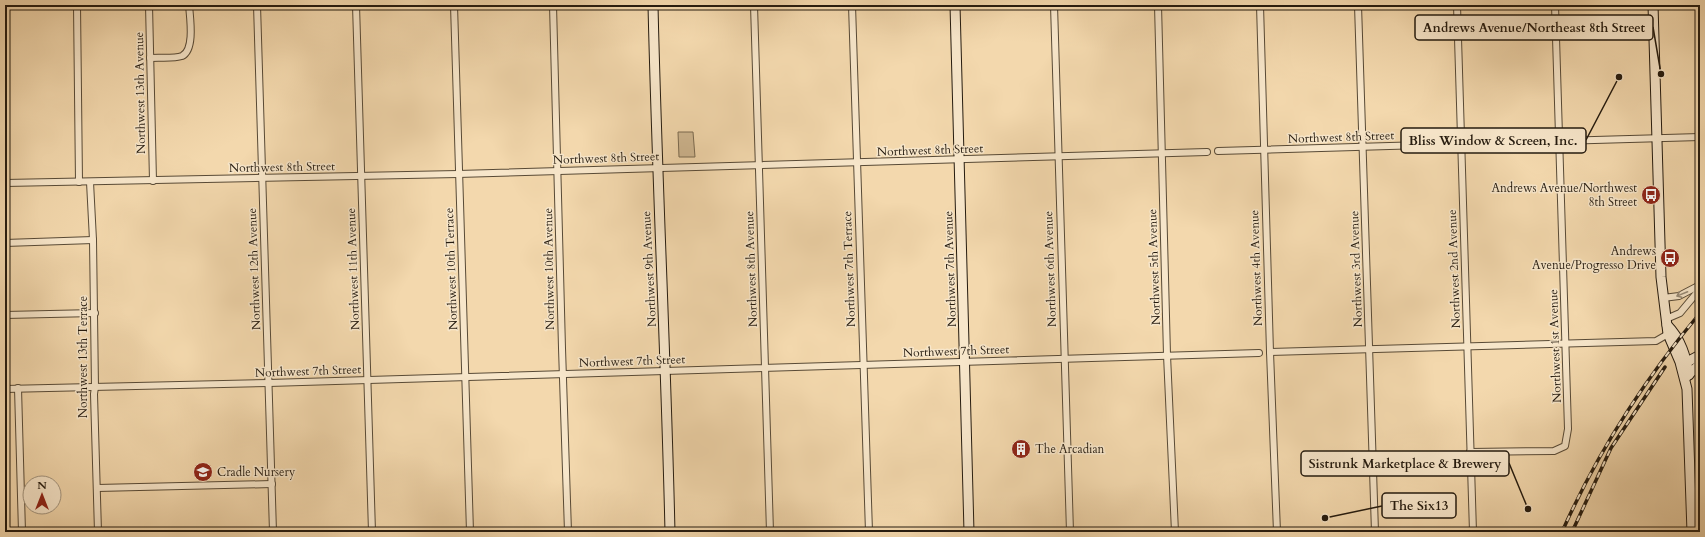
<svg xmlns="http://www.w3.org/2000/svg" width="1705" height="537" font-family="Cardo,serif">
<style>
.green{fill:#d0b892;stroke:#7a6a50}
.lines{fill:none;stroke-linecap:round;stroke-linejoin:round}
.street-casing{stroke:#584a36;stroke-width:8}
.secondary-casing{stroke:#251b0f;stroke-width:11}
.street{stroke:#f7e6ca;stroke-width:6}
.secondary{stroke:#f7e6ca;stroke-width:9}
.rail-casing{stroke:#251b0f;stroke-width:3.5}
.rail{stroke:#f7e6ca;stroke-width:2;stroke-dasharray:6;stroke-linecap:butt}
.oneway{stroke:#988b76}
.labels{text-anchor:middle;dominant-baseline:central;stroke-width:3;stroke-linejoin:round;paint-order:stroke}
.street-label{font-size:12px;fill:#251b0f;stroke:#f7e6ca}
.poi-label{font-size:12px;fill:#251b0f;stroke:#f7e6ca;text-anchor:end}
.leader{fill:none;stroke:#251b0f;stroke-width:1.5}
.callout-dot{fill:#251b0f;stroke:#f7e6ca;stroke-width:1.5}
.callout{fill:#f7e6ca;stroke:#251b0f;stroke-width:1.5}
.callout-label{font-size:13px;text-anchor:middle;font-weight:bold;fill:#251b0f}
</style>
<rect width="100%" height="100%" fill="#f3d8ad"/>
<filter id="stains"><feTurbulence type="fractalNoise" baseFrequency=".005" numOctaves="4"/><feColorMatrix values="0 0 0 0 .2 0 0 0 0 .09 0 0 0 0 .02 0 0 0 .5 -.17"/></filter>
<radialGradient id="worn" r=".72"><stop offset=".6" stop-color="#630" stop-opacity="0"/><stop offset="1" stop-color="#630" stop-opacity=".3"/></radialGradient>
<polygon class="green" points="678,132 693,132 695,157 679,157"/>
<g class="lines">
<defs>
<g id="street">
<polyline points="77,5 79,182"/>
<polyline points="149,5 153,181"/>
<path d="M 257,5 C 261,181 269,356 273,532"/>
<polyline points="356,5 372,532"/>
<polyline points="454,5 470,532"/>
<polyline points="553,5 562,348 568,532"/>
<polyline points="754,5 770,532"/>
<polyline points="852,5 869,532"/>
<polyline points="1054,5 1070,532"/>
<polyline points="1158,5 1167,355 1175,532"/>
<polyline points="1260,5 1270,352 1277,532"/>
<polyline points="1358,5 1375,532"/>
<polyline points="1457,5 1473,532"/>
<path d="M 150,58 C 159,57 173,59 182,56 C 195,50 190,18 189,5"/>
<polyline points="5,112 6,183"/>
<polyline points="1218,151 1700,137"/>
<polyline points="90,182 93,240 95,387 94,394 98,532"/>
<polyline points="5,183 458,174 1207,152"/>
<polyline points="5,243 93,240"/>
<polyline points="1663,298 1679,296 1700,285"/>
<polyline points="5,315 95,313"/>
<polyline points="1666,319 1680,313 1700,289"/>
<polyline points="1270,352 1656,341 1668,334"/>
<polyline points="18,388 22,532"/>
<polyline points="5,389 269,383 1259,353"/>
<polyline points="1470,452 1554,451 1565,446 1568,429 1555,5"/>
<polyline points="97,488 272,484"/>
</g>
<g id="secondary">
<path d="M 653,5 C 657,181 666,356 670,532"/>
<polyline points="955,5 969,532"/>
<polyline points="1653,5 1661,277 1668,334 1680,362 1687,389 1692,532"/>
<path d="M 1667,325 C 1681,339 1686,357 1689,375"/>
<polyline points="1687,362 1700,355"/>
<polyline points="1686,377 1700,364"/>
</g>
</defs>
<use href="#street" class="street-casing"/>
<use href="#secondary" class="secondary-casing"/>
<use href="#street" class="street"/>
<use href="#secondary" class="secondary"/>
<defs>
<g id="rail">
<path d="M 1562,532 C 1597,453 1644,380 1700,313"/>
<polyline points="1572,532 1611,448 1665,367"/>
</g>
</defs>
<use href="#rail" class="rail-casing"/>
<use href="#rail" class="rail"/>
</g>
<defs><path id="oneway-shaft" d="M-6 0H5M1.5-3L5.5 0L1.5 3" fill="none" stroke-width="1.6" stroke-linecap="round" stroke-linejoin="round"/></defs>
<use class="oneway" href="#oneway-shaft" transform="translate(1682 294) rotate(158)"/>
<defs>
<symbol id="bus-disc" viewBox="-11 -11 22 22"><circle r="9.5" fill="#8f2418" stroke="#f7e6ca"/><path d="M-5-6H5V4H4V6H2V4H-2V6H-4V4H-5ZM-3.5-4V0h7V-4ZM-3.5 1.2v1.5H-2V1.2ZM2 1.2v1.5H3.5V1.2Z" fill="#fff"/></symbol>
<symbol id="building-disc" viewBox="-11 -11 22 22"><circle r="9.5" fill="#8f2418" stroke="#f7e6ca"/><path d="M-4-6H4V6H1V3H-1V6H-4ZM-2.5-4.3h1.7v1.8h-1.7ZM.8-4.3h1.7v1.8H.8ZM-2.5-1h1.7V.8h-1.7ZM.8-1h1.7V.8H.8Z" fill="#fff"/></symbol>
<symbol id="school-disc" viewBox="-11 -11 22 22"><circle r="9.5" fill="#8f2418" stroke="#f7e6ca"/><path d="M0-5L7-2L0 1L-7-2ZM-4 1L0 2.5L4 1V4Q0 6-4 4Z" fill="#fff"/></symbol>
</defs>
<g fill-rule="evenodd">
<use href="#bus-disc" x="1640" y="184" width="22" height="22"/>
<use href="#bus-disc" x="1659" y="247" width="22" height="22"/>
<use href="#building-disc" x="1010" y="438" width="22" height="22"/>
<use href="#school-disc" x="192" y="461" width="22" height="22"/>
</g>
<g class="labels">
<g class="street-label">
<text transform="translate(140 93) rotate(-91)">Northwest 13th Avenue</text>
<text transform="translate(1341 137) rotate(-2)">Northwest 8th Street</text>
<text transform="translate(930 150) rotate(-2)">Northwest 8th Street</text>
<text transform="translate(606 158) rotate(-2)">Northwest 8th Street</text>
<text transform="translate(282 167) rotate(-1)">Northwest 8th Street</text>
<text transform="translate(1154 267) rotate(-92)">Northwest 5th Avenue</text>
<text transform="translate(1256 268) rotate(-92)">Northwest 4th Avenue</text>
<text transform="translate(254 269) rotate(-92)">Northwest 12th Avenue</text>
<text transform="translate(353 269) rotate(-92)">Northwest 11th Avenue</text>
<text transform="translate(451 269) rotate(-92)">Northwest 10th Terrace</text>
<text transform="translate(549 269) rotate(-91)">Northwest 10th Avenue</text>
<text transform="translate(649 269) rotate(-93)">Northwest 9th Avenue</text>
<text transform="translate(751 269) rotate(-92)">Northwest 8th Avenue</text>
<text transform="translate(849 269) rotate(-92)">Northwest 7th Terrace</text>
<text transform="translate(950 269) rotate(-92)">Northwest 7th Avenue</text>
<text transform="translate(1050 269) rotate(-92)">Northwest 6th Avenue</text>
<text transform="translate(1356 269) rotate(-92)">Northwest 3rd Avenue</text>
<text transform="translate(1454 269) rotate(-92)">Northwest 2nd Avenue</text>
<text transform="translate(1555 346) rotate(-92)">Northwest 1st Avenue</text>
<text transform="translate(956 351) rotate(-2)">Northwest 7th Street</text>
<text transform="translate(83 357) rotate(-90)">Northwest 13th Terrace</text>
<text transform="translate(632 361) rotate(-2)">Northwest 7th Street</text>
<text transform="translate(308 371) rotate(-2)">Northwest 7th Street</text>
</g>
<g class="poi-label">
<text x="1637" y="188">Andrews Avenue/Northwest<tspan x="1637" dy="14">8th Street</tspan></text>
<text x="1656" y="251">Andrews<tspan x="1656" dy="14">Avenue/Progresso Drive</tspan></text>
<text x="1035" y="449" text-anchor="start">The Arcadian</text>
<text x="217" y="472" text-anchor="start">Cradle Nursery</text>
</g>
</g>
<path class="leader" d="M1661 74L1653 27M1619 77L1586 140M1528 509L1509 463M1325 518L1382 506"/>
<g class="callout-dot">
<circle cx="1661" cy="74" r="4"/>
<circle cx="1619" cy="77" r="4"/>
<circle cx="1528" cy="509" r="4"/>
<circle cx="1325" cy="518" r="4"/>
</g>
<g class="callout">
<rect x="1415" y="15" width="238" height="25" rx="4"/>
<rect x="1401" y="128" width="185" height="25" rx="4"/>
<rect x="1301" y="451" width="208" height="25" rx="4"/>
<rect x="1382" y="493" width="74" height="25" rx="4"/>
</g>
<g class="callout-label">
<text x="1534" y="32">Andrews Avenue/Northeast 8th Street</text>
<text x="1493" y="145">Bliss Window &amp; Screen, Inc.</text>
<text x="1405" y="468">Sistrunk Marketplace &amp; Brewery</text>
<text x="1419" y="510">The Six13</text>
</g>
<rect width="1705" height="537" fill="none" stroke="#f3d8ad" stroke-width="20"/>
<rect x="6" y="6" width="1693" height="525" fill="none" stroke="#251b0f" stroke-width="2"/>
<rect x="10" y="10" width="1685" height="517" fill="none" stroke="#251b0f"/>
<g transform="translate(42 495)"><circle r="19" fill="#f7e6ca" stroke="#a3957f"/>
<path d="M0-3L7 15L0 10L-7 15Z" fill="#8f2418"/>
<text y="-6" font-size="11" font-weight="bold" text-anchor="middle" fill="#251b0f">N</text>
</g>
<rect width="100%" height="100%" filter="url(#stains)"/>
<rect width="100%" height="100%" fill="url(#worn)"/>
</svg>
